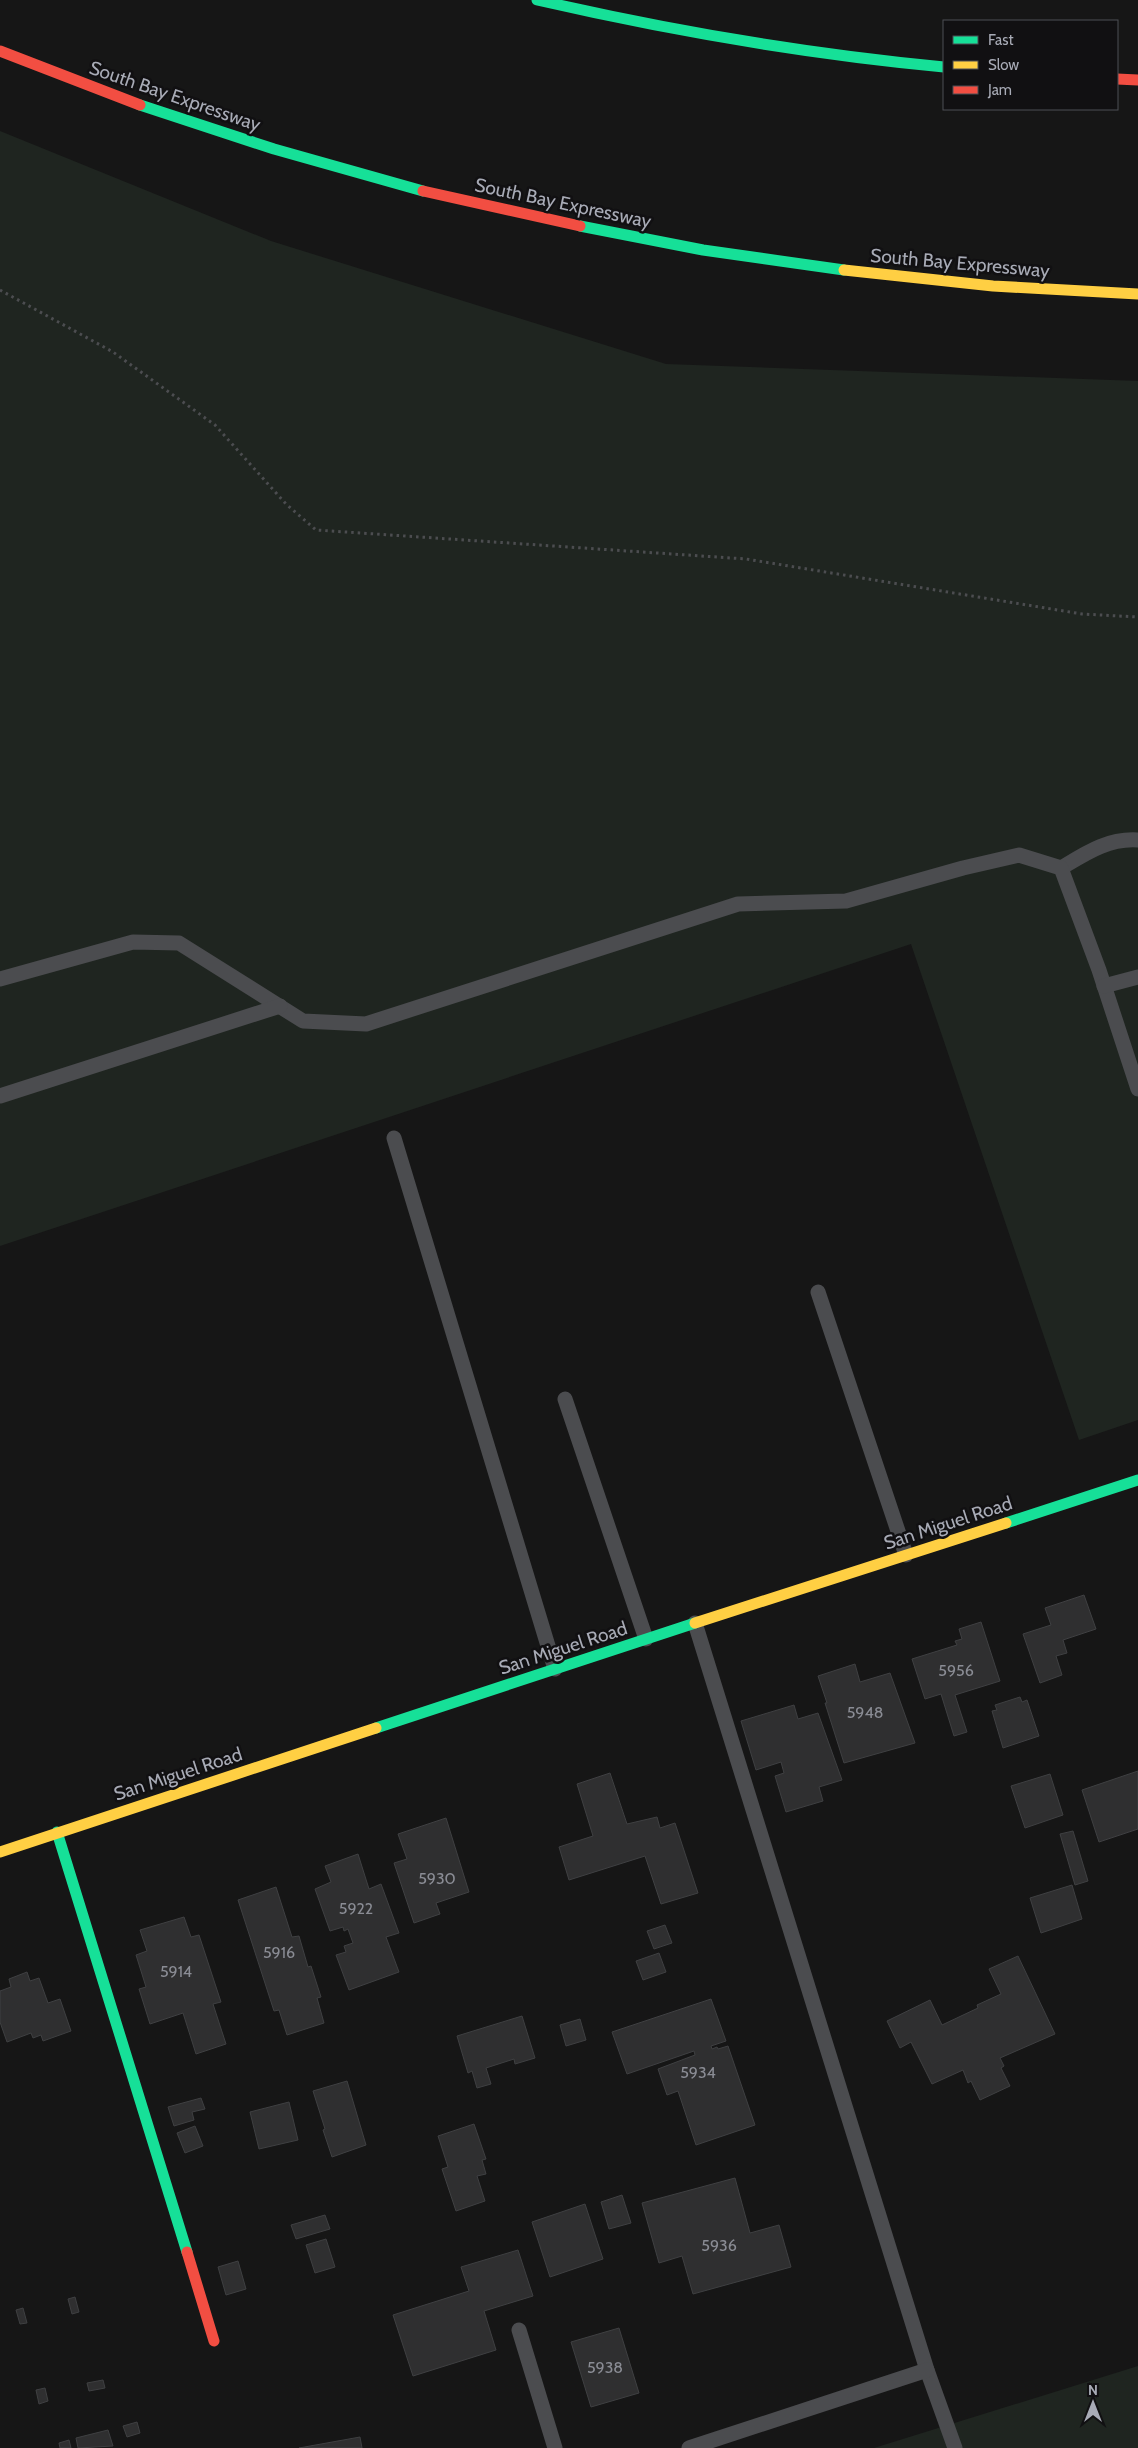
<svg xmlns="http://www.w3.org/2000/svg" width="1138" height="2448" font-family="Cabin,sans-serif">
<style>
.green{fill:#1f2520}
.building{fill:#2f2f30;stroke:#3f4042}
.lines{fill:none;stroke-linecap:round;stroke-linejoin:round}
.path{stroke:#4c4d50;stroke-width:3;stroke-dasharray:2.5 4;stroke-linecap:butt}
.lane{stroke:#4b4c4f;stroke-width:15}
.fast{stroke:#16e098;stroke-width:11}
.slow{stroke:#ffcf43;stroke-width:11}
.jam{stroke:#f24e42;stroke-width:11}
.labels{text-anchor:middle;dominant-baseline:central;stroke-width:5;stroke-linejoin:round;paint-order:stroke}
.number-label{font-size:16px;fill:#8a8c94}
.street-label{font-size:19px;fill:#a8abb6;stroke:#111012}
</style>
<rect width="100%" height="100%" fill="#161616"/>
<g class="green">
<polygon points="0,131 271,241 666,364 1138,381 1138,1420 1079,1440 911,944 0,1246"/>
<polygon points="1138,2366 1138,2448 874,2448"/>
</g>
<g class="building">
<polygon points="1084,1595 1096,1629 1063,1640 1067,1653 1056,1656 1062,1675 1040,1683 1023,1634 1051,1625 1045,1608"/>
<polygon points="981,1622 1000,1681 955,1695 967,1732 954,1736 941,1694 925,1699 912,1659 957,1645 955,1641 962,1639 959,1629"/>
<polygon points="855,1664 860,1682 890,1673 915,1743 844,1763 825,1703 827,1703 818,1676"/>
<polygon points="1020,1697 1022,1702 1027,1700 1039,1736 1003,1748 992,1711 997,1710 995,1705"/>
<polygon points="794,1705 798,1719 818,1713 842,1780 819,1787 823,1801 786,1812 775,1776 784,1773 781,1762 756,1770 741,1721"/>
<polygon points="1138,1771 1138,1829 1099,1842 1082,1790"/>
<polygon points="610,1773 627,1824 657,1817 660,1828 675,1823 698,1893 661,1904 645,1856 569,1880 559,1847 593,1836 577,1784"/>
<polygon points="1050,1774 1063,1815 1025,1828 1011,1786"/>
<polygon points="446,1818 469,1892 436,1903 440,1914 414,1923 394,1863 407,1859 398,1834"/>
<polygon points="1073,1831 1088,1881 1075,1885 1060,1834"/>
<polygon points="358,1854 369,1889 381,1884 399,1933 386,1937 399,1972 349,1990 336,1955 346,1952 344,1946 353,1943 348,1929 344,1931 343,1927 330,1931 315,1889 331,1882 325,1866"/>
<polygon points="1072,1885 1082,1919 1041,1933 1030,1898"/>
<polygon points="276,1887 292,1937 299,1936 308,1967 311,1966 321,1997 317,1998 324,2023 287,2035 279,2010 274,2011 238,1900"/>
<polygon points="184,1917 191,1937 199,1935 221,2002 213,2004 226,2044 196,2054 183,2013 150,2024 139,1989 146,1987 136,1955 147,1951 140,1930"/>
<polygon points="665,1925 672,1943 654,1949 647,1931"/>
<polygon points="659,1953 666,1972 643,1980 636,1961"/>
<polygon points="1018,1956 1055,2034 1000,2058 1004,2066 1001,2068 1010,2086 980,2100 971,2081 968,2083 963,2070 932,2084 911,2042 900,2048 887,2021 930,2000 942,2025 978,2008 977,2005 1001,1994 989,1969"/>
<polygon points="27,1972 30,1981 39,1978 48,2003 60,1999 71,2031 43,2041 41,2035 33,2038 31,2033 7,2042 0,2022 0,1991 11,1987 9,1979"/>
<polygon points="711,1999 726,2041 711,2046 712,2049 717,2047 718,2049 728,2046 755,2125 696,2145 678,2091 667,2095 658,2069 695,2055 694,2051 627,2074 612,2032"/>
<polygon points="522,2016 535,2058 515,2064 514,2059 486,2068 491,2084 477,2088 472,2071 468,2073 457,2036"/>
<polygon points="580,2019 586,2040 566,2046 560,2025"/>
<polygon points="347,2081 366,2145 332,2157 323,2130 325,2129 313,2091"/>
<polygon points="201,2098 205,2109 192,2112 194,2120 174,2126 168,2107"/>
<polygon points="289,2102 298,2140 259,2149 250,2112"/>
<polygon points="474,2124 486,2159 482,2160 486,2174 477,2176 485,2201 456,2211 442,2169 448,2167 438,2136"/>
<polygon points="195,2126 203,2146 185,2153 177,2133"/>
<polygon points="735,2178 750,2233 779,2225 791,2267 693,2294 682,2256 659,2263 642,2203"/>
<polygon points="622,2195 631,2223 609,2229 601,2202"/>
<polygon points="585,2204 603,2259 550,2277 532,2222"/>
<polygon points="325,2215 330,2229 296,2239 291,2225"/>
<polygon points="326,2239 335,2267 315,2273 306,2245"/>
<polygon points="518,2250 533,2296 484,2311 496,2350 413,2376 393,2315 469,2291 461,2267"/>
<polygon points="238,2261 246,2289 226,2295 218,2267"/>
<polygon points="75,2297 79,2312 72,2314 68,2299"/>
<polygon points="23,2308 27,2323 20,2324 16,2310"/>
<polygon points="619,2328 639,2393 591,2407 571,2342"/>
<polygon points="103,2380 105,2388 89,2391 87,2383"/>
<polygon points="45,2388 48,2401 39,2404 36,2390"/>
<polygon points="137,2422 140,2433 127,2437 123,2426"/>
<polygon points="108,2430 113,2446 78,2448 76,2438"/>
<polygon points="360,2437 362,2448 299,2448"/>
<polygon points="69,2440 71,2448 60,2448 59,2443"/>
</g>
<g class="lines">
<polyline class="path" points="0,290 113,352 215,425 286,504 316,530 746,559 1082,614 1138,617"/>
<g class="lane">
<path d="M 1061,868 C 1086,853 1108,838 1138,840"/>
<polyline points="0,979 133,942 179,943 303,1021 366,1024 738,904 846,901 963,868 1019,855 1061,868 1099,970 1138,1089"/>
<polyline points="1104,986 1138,977"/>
<polyline points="0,1096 280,1006"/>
<polyline points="394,1138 555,1669"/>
<polyline points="818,1292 906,1555"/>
<polyline points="565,1399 646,1639"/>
<polyline points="695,1623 927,2370 955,2448"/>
<polyline points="519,2330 555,2448"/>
<polyline points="689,2448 927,2370"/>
</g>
<g class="fast">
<path d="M 537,0 C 672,31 806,54 944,67"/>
<polyline points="140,105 274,149 423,191"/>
<polyline points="580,226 703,250 844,270"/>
<polyline points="1006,1523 1138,1480"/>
<polyline points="376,1728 695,1623"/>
<polyline points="57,1832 187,2252"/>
</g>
<g class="slow">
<polyline points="844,270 993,286 1138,294"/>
<polyline points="695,1623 1006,1523"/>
<polyline points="0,1852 376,1728"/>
</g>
<g class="jam">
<polyline points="0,51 140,105"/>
<polyline points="1117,79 1138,80"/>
<polyline points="423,191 580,226"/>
<polyline points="187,2252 214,2341"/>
</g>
</g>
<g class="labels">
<g class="number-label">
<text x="956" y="1670">5956</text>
<text x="865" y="1712">5948</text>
<text x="437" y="1878">5930</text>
<text x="356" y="1908">5922</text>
<text x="279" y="1952">5916</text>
<text x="176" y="1971">5914</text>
<text x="698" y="2072">5934</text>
<text x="719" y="2245">5936</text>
<text x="605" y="2367">5938</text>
</g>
<g class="street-label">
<text transform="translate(175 96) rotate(19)">South Bay Expressway</text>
<text transform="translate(563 203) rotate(12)">South Bay Expressway</text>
<text transform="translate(960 263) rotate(5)">South Bay Expressway</text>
<text transform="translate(948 1523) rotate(-18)">San Miguel Road</text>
<text transform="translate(563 1648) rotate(-18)">San Miguel Road</text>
<text transform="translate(178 1774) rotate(-18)">San Miguel Road</text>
</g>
</g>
<rect x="943" y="20" width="175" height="90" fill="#111012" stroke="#4d4e54"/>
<rect x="953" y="36" width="25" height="8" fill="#16e098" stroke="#4d4e54"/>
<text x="988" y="45" font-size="15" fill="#a8abb6">Fast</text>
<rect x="953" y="61" width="25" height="8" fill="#ffcf43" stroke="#4d4e54"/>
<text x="988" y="70" font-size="15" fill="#a8abb6">Slow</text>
<rect x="953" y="86" width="25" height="8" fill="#f24e42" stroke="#4d4e54"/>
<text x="988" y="95" font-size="15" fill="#a8abb6">Jam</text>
<g transform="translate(1093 2403)" stroke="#111012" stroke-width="4" paint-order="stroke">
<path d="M0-4L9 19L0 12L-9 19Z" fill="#a8abb6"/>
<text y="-8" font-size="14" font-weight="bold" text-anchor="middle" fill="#a8abb6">N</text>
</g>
</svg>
